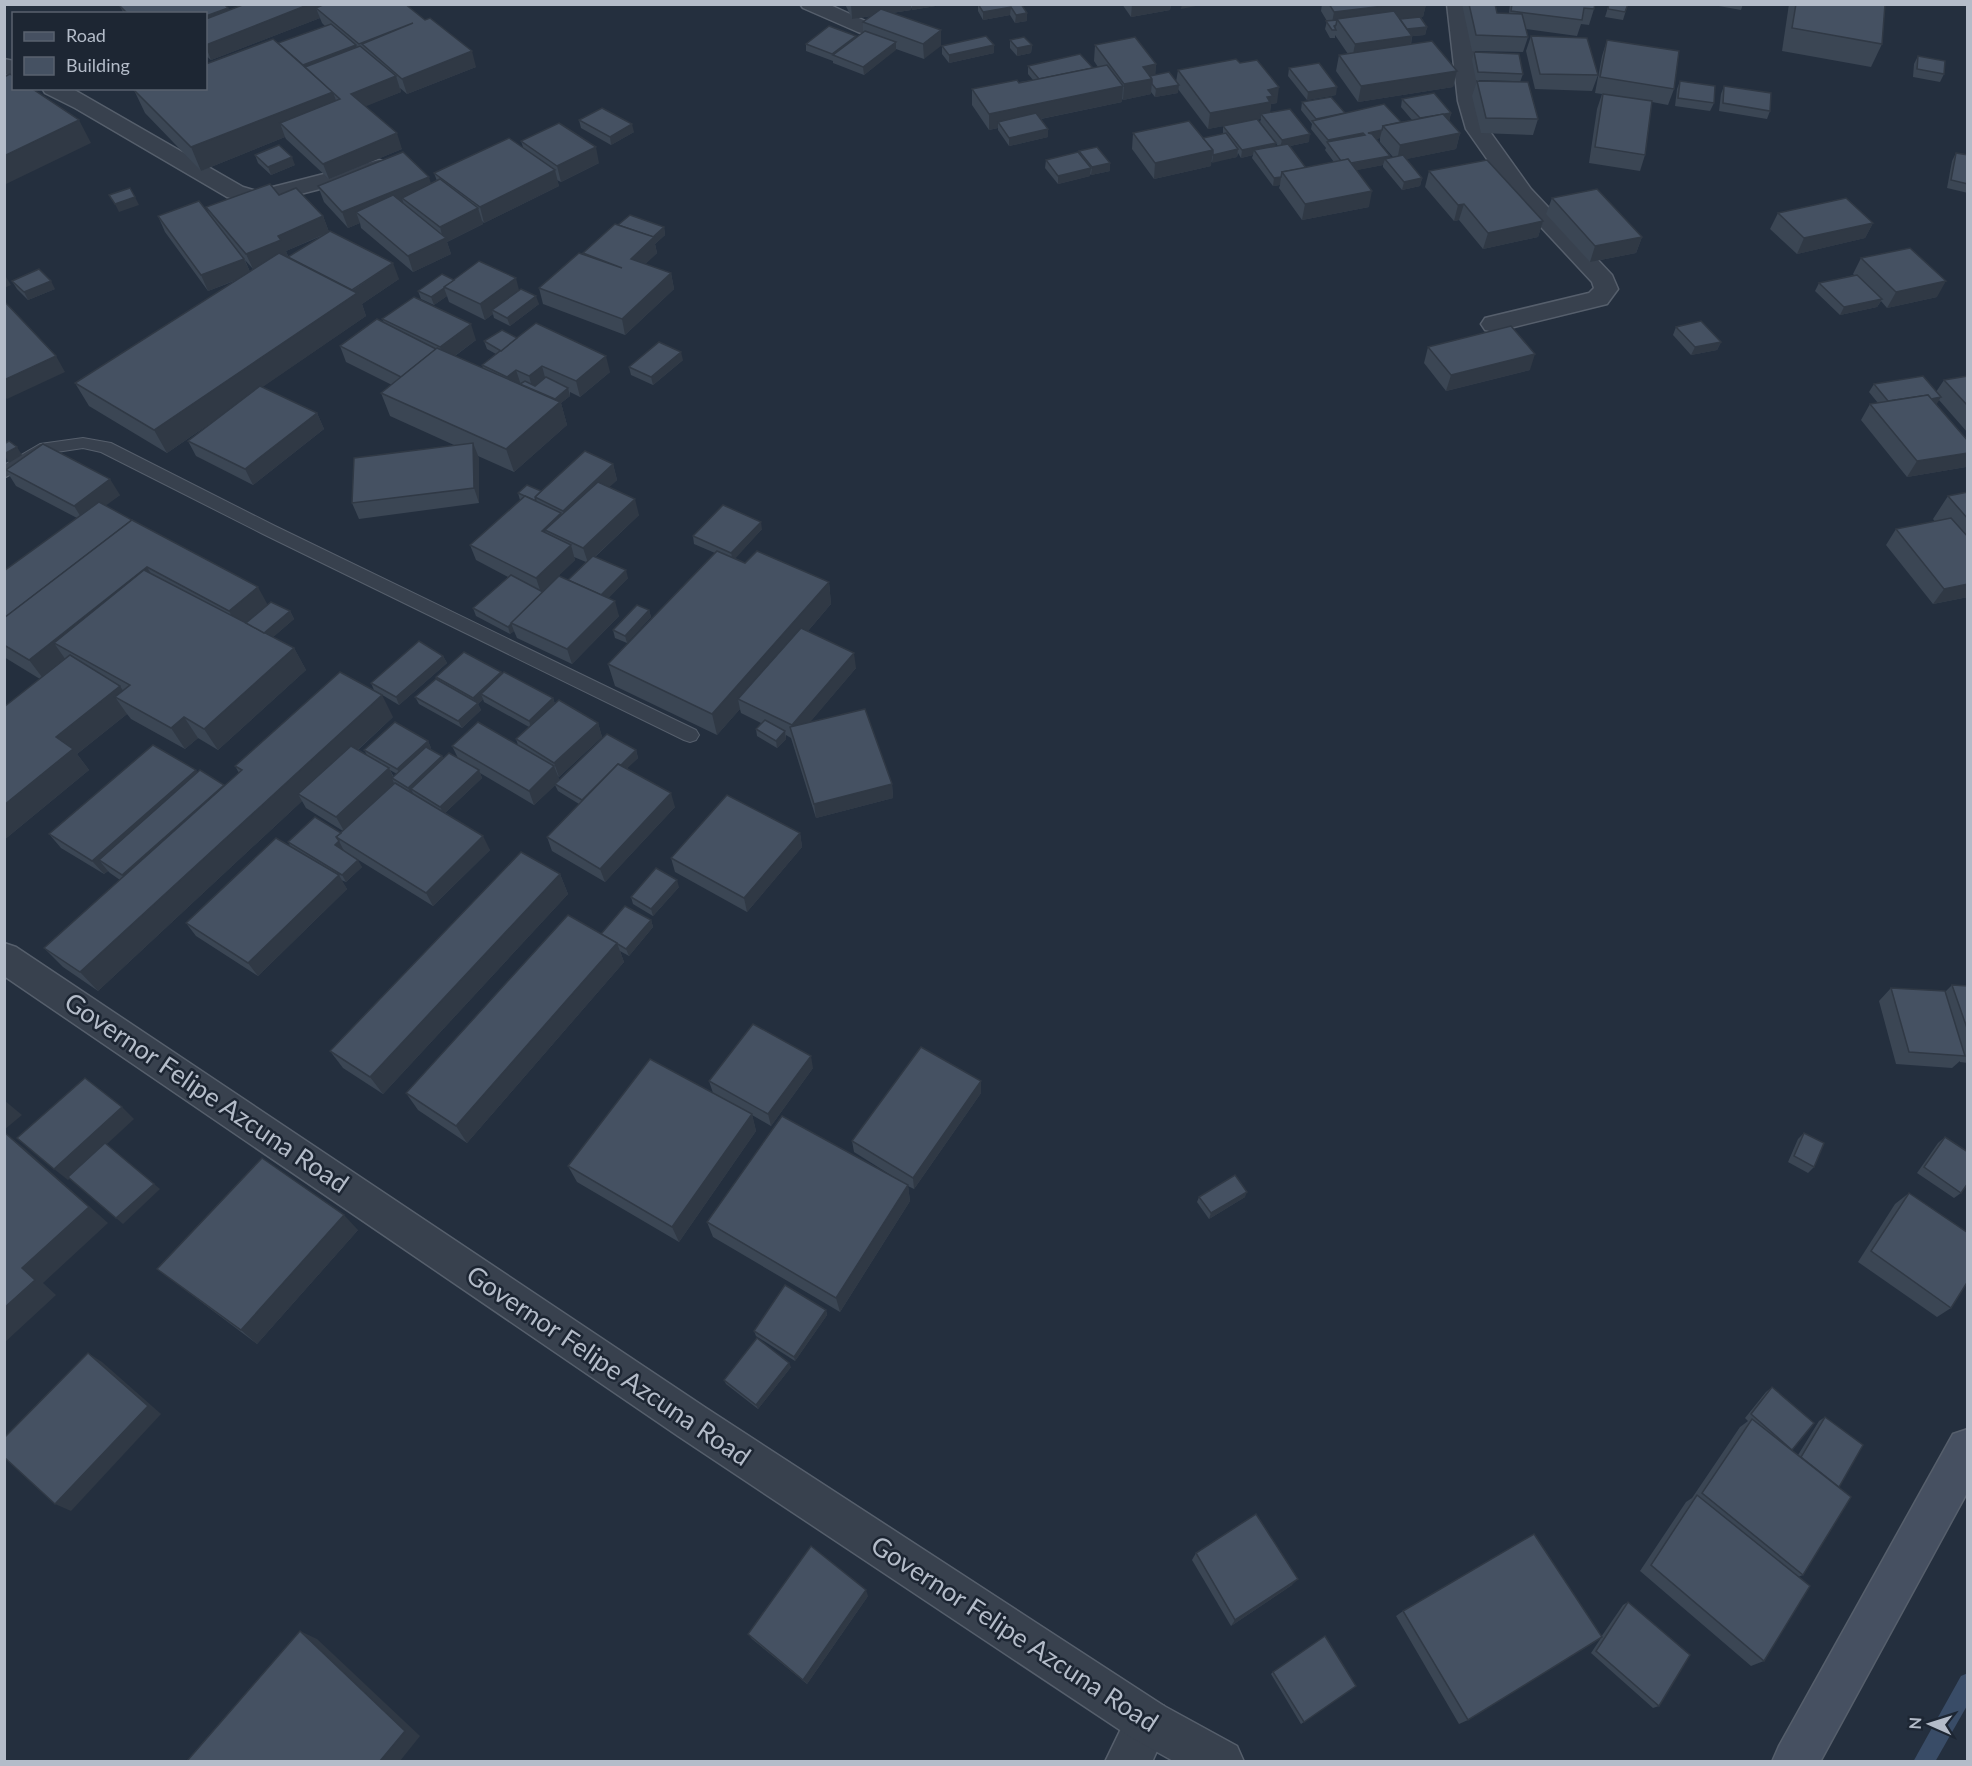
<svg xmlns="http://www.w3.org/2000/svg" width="1972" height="1766" font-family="Lato,sans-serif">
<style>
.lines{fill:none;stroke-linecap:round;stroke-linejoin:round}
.stream{fill:#394c67;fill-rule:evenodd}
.service-casing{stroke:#565f6c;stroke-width:2}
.minor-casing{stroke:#565f6c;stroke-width:3}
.tertiary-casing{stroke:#565f6c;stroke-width:3}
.secondary-casing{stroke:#565f6c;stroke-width:3}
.service{fill:#38414e;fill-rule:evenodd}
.minor{fill:#38414e;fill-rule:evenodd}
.tertiary{fill:#38414e;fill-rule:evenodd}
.secondary{fill:#465061;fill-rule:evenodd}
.wall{fill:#3b4654;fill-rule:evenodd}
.shaded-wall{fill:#303945}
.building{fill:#455162;stroke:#303945;stroke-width:1.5}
.labels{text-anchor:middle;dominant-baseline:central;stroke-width:5;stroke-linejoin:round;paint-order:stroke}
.near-street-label{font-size:26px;fill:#b4bcc9;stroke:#1d2633}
</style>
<rect width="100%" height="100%" fill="#242f3e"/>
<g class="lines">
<polygon class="stream" points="1968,1673 1968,1704 1935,1762 1913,1762 1961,1676"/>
<defs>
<polygon id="service" points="83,438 111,443 275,526 696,730 699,735 696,740 690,742 684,740 263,534 101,452 83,448 50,453 4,478 4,465 40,444"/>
<g id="minor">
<polygon points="800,4 828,4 872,24 875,28 872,32 865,34 858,32 803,8"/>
<polygon points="1447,4 1467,4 1480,101 1488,129 1531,189 1612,275 1618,289 1607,304 1494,332 1485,330 1481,324 1485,318 1589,293 1594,288 1592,282 1515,199 1466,129 1458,101"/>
<polygon points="4,59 14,61 14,76 4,74"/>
<polygon points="42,88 71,88 243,187 257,191 379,160 387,162 390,167 387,172 257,205 227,197 75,108 45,93"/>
<polygon points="1148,1700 1164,1706 1170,1722 1152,1762 1105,1762 1132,1706"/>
</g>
<polygon id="tertiary" points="4,943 16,947 706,1408 1164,1706 1237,1746 1244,1762 1175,1762 1132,1738 678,1436 4,976"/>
<polygon id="secondary" points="1968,1429 1968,1491 1820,1762 1772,1762 1779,1746 1953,1434"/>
</defs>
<use href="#service" class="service-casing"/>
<use href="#minor" class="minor-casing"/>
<use href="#tertiary" class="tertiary-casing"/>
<use href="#secondary" class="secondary-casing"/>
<use href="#service" class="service"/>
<use href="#minor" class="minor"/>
<use href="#tertiary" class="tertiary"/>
<use href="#secondary" class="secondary"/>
</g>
<g class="wall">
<polygon points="405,4 476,67 407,94 400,88 401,92 365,106 402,149 329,179 286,139 285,137 201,171 145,113 134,90 278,43 325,26 322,23 320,18 211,60 206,56 206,14 124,14 120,6 228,8 229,11"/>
<polygon points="845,4 947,4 912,10 911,6 911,10 892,13 941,30 924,59 896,49 864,75 833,63 833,61 806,51 806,44 856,36 856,38 863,32 863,22 871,16 852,19"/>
<polygon points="978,4 1021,4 1027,13 1027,21 1015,23 1010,15 983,20 978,11"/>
<polygon points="1122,4 1171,4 1170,10 1131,17"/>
<polygon points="1322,4 1426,4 1423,17 1421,17 1427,27 1425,35 1412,36 1411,45 1457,71 1453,87 1358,102 1336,71 1339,55 1348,54 1335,35 1335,38 1330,38 1325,29 1327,21 1321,11"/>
<polygon points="1462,4 1495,4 1497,13 1509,13 1510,4 1595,4 1594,9 1589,25 1581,24 1577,36 1526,29 1528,37 1523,52 1472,51"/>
<polygon points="1609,4 1628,4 1623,20 1605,17"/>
<polygon points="1743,4 1741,10 1713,5 1713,4"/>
<polygon points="1789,4 1885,4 1882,44 1871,67 1782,51"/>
<polygon points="1531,36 1598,75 1592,91 1535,89 1526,51"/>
<polygon points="1010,40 1032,45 1031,53 1017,56 1010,48"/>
<polygon points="1607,40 1674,89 1668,105 1652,102 1645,155 1640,171 1589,163 1597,109 1602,94 1595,93 1602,56"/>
<path d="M 1095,45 L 1156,64 L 1155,75 L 1176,82 L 1178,70 L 1277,103 L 1271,104 L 1270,112 L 1268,113 L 1309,142 L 1290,146 L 1306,168 L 1334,162 L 1325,150 L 1326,148 L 1311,129 L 1312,124 L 1301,110 L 1302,102 L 1345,113 L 1401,122 L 1412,120 L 1401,107 L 1402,99 L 1451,113 L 1449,121 L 1460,133 L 1456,149 L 1406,159 L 1422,178 L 1420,186 L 1402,190 L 1383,167 L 1383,165 L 1356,170 L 1369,207 L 1302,220 L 1279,188 L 1280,185 L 1273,186 L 1252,158 L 1253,155 L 1241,158 L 1238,153 L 1237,157 L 1211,162 L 1211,166 L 1154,179 L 1132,149 L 1133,133 L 1203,138 L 1223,134 L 1223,126 L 1208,129 L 1178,89 L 1178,93 L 1155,97 L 1151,92 L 1151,94 L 1123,100 L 1122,99 L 1122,102 L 1041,119 L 1048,129 L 1048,137 L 1009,146 L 998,130 L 998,128 L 989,130 L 972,105 L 972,89 L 1033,80 L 1028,74 L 1028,66 L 1093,68 L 1098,67 L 1094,61 ZM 1258,119 L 1261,119 L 1260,122 L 1278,146 L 1275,146 ZM 1380,138 L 1380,142 L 1393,157 L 1389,158 L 1376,139 Z"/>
<polygon points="942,46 994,53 949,63 942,54"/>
<polygon points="1474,52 1523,74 1520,82 1538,119 1533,135 1481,133 1472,96 1477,81 1511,81 1476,80 1472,60"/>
<polygon points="1918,56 1944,74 1940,82 1913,77 1914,64"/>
<polygon points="1289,68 1336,95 1307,100 1288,76"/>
<polygon points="1680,81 1714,103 1710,111 1675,106 1677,89"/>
<polygon points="1724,86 1770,111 1767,119 1719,111 1721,94"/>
<polygon points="579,120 634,132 611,145 581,128"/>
<polygon points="521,141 599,163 561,182 557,180 559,186 484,223 482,221 483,224 447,242 451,254 413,272 361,228 360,223 348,228 324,202 318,186 431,184 437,181 434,173 523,147"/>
<polygon points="1079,151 1110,163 1110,171 1091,175 1090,174 1090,176 1058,184 1045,168 1046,160 1079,154"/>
<polygon points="1956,153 1968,155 1968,193 1947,188 1952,161"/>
<polygon points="255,155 295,165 271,175 258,163"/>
<polygon points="1429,171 1543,221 1538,237 1483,249 1459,220 1454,221 1425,187"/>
<path d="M 279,195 L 323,216 L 329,232 L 399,279 L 362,304 L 366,316 L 262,387 L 317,413 L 324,429 L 253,485 L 196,456 L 188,441 L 221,416 L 167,453 L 89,406 L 75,383 L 237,280 L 208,291 L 165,232 L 158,216 L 209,213 L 206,207 ZM 326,234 L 288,257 L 286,256 L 288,256 L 286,251 ZM 245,260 L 253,269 L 250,272 Z"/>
<polygon points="1552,198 1642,237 1636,253 1590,262 1546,214"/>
<polygon points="1778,213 1873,223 1865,238 1797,254 1770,229"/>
<polygon points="618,225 664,227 665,235 655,244 657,253 645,264 671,273 674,289 625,335 543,304 539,288 583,255 583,253"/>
<polygon points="1861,258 1937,297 1887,308 1881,301 1877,307 1840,315 1815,291 1819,283 1854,275 1853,274"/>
<polygon points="454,280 519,290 539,304 510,326 494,318 493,314 485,320 449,302 447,296 434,305 421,299 418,291"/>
<polygon points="12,281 55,289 28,300 17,289"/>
<polygon points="382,319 476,340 455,356 483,368 482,365 496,354 487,349 484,341 517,338 610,372 580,397 570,392 570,396 561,403 567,425 514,472 478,456 479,503 359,519 352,503 454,445 390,416 381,393 392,385 346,362 340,346 384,323"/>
<polygon points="1676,327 1721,342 1717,350 1691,355 1673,335"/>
<polygon points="1428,347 1530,370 1446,391 1424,363"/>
<polygon points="683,360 653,385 631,375 629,367"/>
<polygon points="1968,376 1968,433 1939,400 1936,404 1968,441 1968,465 1966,467 1907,477 1861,420 1870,404 1878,403 1869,392 1874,384 1936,392 1944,380"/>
<path d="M 613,464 L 617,480 L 609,487 L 639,515 L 595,557 L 628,578 L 608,598 L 619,616 L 572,664 L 517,638 L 514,631 L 510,634 L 476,616 L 473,608 L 508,577 L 476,560 L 470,545 L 520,500 L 518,493 L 541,491 ZM 574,557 L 586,562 L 568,580 L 542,591 L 575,560 Z"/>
<polygon points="6,470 120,495 105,505 267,605 290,611 294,619 273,637 294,648 306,670 218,750 198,738 185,749 131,719 127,714 77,754 89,770 4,840 4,707 40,679 4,657 4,571 77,518 16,486"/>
<polygon points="1968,492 1968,597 1933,604 1886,545 1896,529 1935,522 1933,519 1948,496"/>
<polygon points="762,529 735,558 745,563 829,582 831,604 808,631 856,668 809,723 892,784 893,798 816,818 791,738 786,735 786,739 777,748 757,736 756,729 761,723 741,713 740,709 717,735 615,686 608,664 715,553 694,544 693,536"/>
<polygon points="649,610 651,617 627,643 615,638 613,630"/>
<polygon points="443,656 447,663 399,705 374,690 371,683"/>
<path d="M 501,672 L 502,674 L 553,698 L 555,704 L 598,723 L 602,737 L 559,777 L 558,776 L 559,780 L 636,750 L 638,758 L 627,768 L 675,807 L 605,882 L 552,851 L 547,837 L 579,804 L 558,791 L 555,785 L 534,805 L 480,773 L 482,778 L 445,813 L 490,850 L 433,906 L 344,851 L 343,849 L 342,849 L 362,867 L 346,882 L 341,880 L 347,889 L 258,976 L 196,936 L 186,923 L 291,847 L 288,842 L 341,833 L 343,831 L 306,808 L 302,801 L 98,991 L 63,967 L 44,948 L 120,880 L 110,873 L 108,871 L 104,874 L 61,848 L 49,834 L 198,773 L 225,786 L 239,773 L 235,766 L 393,717 L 358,750 L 367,755 L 364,750 L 428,741 L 431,748 L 430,749 L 442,756 L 443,759 L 458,758 L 452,746 L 518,745 L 516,739 L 529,727 L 484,702 L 483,699 L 478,704 L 481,710 L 462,728 L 419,704 L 415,697 L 437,680 L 436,677 ZM 390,770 L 397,774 L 394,777 Z"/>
<polygon points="800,833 802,847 747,912 675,872 671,858"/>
<polygon points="560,874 568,894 383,1094 343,1068 330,1051"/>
<polygon points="679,887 653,916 633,904 631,897"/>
<polygon points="651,920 653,927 629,956 620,951 624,962 467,1143 418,1110 406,1093 601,934"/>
<polygon points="1952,985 1968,986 1968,1063 1960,1062 1960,1061 1952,1068 1896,1064 1879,1001 1891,988 1945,992"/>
<polygon points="813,1068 771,1126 752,1115 756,1131 679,1242 577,1182 568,1166 713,1093 709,1081"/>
<polygon points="981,1081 981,1093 914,1189 908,1186 910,1201 840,1312 713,1237 707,1222 905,1184 854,1152 852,1141"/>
<polygon points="1804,1133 1814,1167 1808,1173 1788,1162 1798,1139"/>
<polygon points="1945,1137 1961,1193 1954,1198 1917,1173 1938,1143"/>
<polygon points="1909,1193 1951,1308 1937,1317 1858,1262 1895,1204"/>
<polygon points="1199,1197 1245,1197 1209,1219 1197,1202"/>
<polygon points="358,1230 257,1344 176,1283 157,1269"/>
<polygon points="826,1310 827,1315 795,1361 756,1336 754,1331"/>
<polygon points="791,1367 758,1409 726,1384 724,1380"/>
<polygon points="1772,1387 1792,1450 1798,1455 1819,1421 1825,1417 1839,1487 1803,1575 1798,1577 1764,1661 1751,1666 1640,1571 1686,1502 1692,1498 1740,1427 1748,1421 1745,1418 1766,1392"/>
<polygon points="1196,1553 1292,1585 1231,1626 1192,1560"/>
<polygon points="868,1596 807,1684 752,1639 748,1634"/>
<polygon points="1628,1602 1659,1706 1653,1708 1591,1653 1601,1638 1468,1720 1459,1724 1396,1616 1403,1611 1601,1637 1623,1605"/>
<polygon points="1273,1672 1304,1722 1301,1724 1271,1674"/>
</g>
<g class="shaded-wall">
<polygon points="310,4 356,4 316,8 320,18 211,60 206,47 206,45"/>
<polygon points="851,4 911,4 911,10 852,19"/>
<polygon points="912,4 947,4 912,10"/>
<polygon points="1132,4 1171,4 1170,10 1131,17"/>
<polygon points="1182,4 1206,4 1181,9"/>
<polygon points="1400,4 1426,4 1423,17 1347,26 1337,19 1335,30 1331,28 1334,12"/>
<polygon points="1011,7 1010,15 983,20 983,12"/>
<polygon points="228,8 234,23 206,34 206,16"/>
<polygon points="1027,13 1027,21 1015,23 1016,15"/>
<polygon points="1427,27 1425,35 1401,37 1403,29"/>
<polygon points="941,30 941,46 924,59 923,44"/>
<polygon points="856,36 856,44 833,55 832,54"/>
<polygon points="1412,36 1409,52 1352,59 1355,44"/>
<polygon points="896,42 896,50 864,75 863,67"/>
<polygon points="356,45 361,61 316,78 301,66"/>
<polygon points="994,45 994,53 949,63 949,55"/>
<polygon points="1032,45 1031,53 1017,56 1017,48"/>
<polygon points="472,51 476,67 407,94 402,79"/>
<polygon points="1156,64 1155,80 1152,80 1151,94 1123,100 1124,84 1143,67"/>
<polygon points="1457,71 1453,87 1358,102 1361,86"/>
<polygon points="396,76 401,92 357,110 351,94"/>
<polygon points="1179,85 1178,93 1155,97 1156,89"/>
<polygon points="1123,86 1122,102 1002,127 998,122 998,128 989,130 989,114"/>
<polygon points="1279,87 1277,103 1271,104 1270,112 1268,112 1267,117 1261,114 1261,119 1208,129 1210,113 1268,90"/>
<polygon points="1337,87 1336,95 1307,100 1308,92"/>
<polygon points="333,92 341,115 280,123 285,137 201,171 191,147"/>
<polygon points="1451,113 1449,121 1418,127 1420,119"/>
<polygon points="79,120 91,143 4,185 4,156"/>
<polygon points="632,124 634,132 611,145 610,137"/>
<polygon points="1048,129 1048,137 1009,146 1009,138"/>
<polygon points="1382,130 1380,138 1366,141 1368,133"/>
<polygon points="397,133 402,149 329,179 323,164"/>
<polygon points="1363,133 1362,141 1327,143 1328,140"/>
<polygon points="1460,133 1456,149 1397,161 1400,145"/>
<polygon points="1310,134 1309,142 1280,148 1282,140"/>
<polygon points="1276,143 1275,151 1254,150 1253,155 1241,158 1242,150"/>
<polygon points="596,147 599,163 561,182 557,166"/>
<polygon points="1238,149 1237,157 1212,163 1213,155"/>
<polygon points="1213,150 1211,166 1154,179 1155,163"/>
<polygon points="1390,156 1388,163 1385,159 1383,165 1343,173 1344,165"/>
<polygon points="292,157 295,165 271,175 268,167"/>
<polygon points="1110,163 1110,171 1091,175 1092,167"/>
<polygon points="1091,168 1090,176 1058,184 1058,176"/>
<polygon points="555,170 559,186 484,223 480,207"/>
<polygon points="429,177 434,193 402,198 404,205 356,212 360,223 348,228 342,212"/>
<polygon points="1281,177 1280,185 1273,186 1274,178"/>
<polygon points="1422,178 1420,186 1402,190 1404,182"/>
<polygon points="1372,191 1369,207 1302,220 1305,204"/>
<polygon points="135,197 139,205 119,212 115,204"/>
<polygon points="1464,204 1459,220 1454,221 1458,205"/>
<polygon points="478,208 483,224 447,242 451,254 413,272 408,256 443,239 440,227"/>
<polygon points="323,216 329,232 286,251 288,256 253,269 246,254 278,236"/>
<polygon points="1543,221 1538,237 1483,249 1488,233"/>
<polygon points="1873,223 1865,238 1797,254 1804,238"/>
<polygon points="664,227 665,235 655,244 657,253 634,275 631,259"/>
<polygon points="1642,237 1636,253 1590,262 1595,246"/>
<polygon points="244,259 251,274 208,291 201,275"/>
<polygon points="393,263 399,279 362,304 366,316 167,453 154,430 349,293"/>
<polygon points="671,273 674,289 625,335 622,319"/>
<polygon points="6,277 11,285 4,288 4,278"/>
<polygon points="516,278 520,294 492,310 493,314 485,320 480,304"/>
<polygon points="51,281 55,289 28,300 24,292"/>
<polygon points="1946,281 1937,297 1887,308 1896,292"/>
<polygon points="444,288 447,296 434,305 431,297"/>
<polygon points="536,296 539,304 510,326 507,318"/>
<polygon points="1882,299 1877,307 1840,315 1844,307"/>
<polygon points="471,324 476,340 445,363 440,347"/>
<polygon points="1721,342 1717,350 1691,355 1695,347"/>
<polygon points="681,352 683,360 653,385 651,377"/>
<polygon points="1535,354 1530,370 1446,391 1451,375"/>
<polygon points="56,356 65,372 7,399 4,396 4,380"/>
<polygon points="606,356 610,372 580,397 576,381"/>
<polygon points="542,366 546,381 533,391 529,376"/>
<polygon points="516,370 521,385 512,393 507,377"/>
<polygon points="568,388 570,396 561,403 567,425 514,472 506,449 545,407"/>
<polygon points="1941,397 1936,405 1892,405"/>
<polygon points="317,413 324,429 253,485 245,469"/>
<polygon points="473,443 479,458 479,503 474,488"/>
<polygon points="17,447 22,455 9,463 4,454"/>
<polygon points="1968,453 1968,465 1966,467 1907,477 1917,461"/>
<polygon points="613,464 617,480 568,526 563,511"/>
<polygon points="110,479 120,495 84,522 74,506"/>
<polygon points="635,499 639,515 588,563 583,548"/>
<polygon points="561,513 566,528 545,530 549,544 542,531"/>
<polygon points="761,522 762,529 733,561 731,553"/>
<polygon points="571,545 575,560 541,593 536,578"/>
<polygon points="147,567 160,589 54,643 68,663 45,681 29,660"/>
<polygon points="626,570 628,578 602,605 599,597"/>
<polygon points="829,582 831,604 746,703 738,699 740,709 717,735 712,714"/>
<polygon points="1968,584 1968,597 1933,604 1944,589"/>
<polygon points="258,587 270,609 241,634 229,611"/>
<polygon points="615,601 619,616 572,664 567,649"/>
<polygon points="649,610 651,617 627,643 625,636"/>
<polygon points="290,611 294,619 264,645 259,637"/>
<polygon points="511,623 514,631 510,634 508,627"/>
<polygon points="294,648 306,670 218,750 204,729"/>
<polygon points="854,653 856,668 795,740 792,725"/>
<polygon points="443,656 447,663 399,705 396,697"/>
<polygon points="501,672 504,680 481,694 483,699 478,704 481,710 462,728 458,721 476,705 473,698"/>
<polygon points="120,686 134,707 115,697 127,714 77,754 89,770 4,840 4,805 56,737"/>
<polygon points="382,695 393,717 305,798 298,794 302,801 98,991 80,972"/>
<polygon points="553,698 555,705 531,728 529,721"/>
<polygon points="184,717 198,738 185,749 171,728"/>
<polygon points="598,723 602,737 559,777 554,763"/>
<polygon points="785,731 786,739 777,748 776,741"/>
<polygon points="428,741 431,748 401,777 397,769"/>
<polygon points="636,750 638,758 586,808 584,801"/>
<polygon points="442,756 446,763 411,789 413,793 411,795 408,788"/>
<polygon points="554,766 560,781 534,805 529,791"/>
<polygon points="389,768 395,781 392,778 394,783 344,831 336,817"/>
<polygon points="196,770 205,784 99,860 108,871 104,874 92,861"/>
<polygon points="479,770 482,778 444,814 440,807"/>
<polygon points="892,784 893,798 816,818 814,804"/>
<polygon points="224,785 234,799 133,889 122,875"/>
<polygon points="671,793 675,807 605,882 600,869"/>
<polygon points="800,833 802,847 747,912 744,898"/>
<polygon points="483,836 490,850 433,906 426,893"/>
<polygon points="339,841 343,849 339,852 335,845"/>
<polygon points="358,860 362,867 346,882 342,875"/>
<polygon points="560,874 568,894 383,1094 370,1077"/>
<polygon points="339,875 347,889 258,976 248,963"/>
<polygon points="677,880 679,887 653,916 651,909"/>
<polygon points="651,920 653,927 629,956 626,949"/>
<polygon points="617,943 624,962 467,1143 456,1126"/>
<polygon points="811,1056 813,1068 771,1126 768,1114"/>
<polygon points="981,1081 981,1093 914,1189 913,1178"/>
<polygon points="4,1100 22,1115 4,1130"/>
<polygon points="122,1107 134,1119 68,1180 54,1169"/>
<polygon points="752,1114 756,1131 679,1242 672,1227"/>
<polygon points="4,1132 24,1148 108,1223 43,1283 56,1295 4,1343 4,1308 22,1268"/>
<polygon points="154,1184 160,1189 123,1224 116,1218"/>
<polygon points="908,1185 910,1201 840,1312 836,1298"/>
<polygon points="1247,1192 1245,1197 1209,1219 1211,1213"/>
<polygon points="344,1215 358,1230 257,1344 241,1330"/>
<polygon points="826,1310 827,1315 795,1361 794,1357"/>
<polygon points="88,1353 102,1362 161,1414 71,1511 55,1504"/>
<polygon points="789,1363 791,1367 758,1409 756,1405"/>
<polygon points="1298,1579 1292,1585 1231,1626 1235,1620"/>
<polygon points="866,1590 868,1596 807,1684 803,1680"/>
<polygon points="300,1631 317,1639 420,1736 400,1761 380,1761"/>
</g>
<g class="building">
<polygon points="123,4 224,4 228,8 206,16 206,14 128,14 120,6"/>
<polygon points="245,4 310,4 206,45 206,19"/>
<polygon points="325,4 405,4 425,20 430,18 472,51 402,79 362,44 413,23 359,44 316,8"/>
<polygon points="978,4 1021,4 1027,13 1016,15 1011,7 983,12"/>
<polygon points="1329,4 1400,4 1334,12"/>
<polygon points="1469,4 1495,4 1497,13 1522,14 1528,37 1476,35"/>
<polygon points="1512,4 1595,4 1594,9 1584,8 1582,20 1511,11"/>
<polygon points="1609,4 1628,4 1625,12 1608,9"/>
<polygon points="1796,4 1885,4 1882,44 1792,28"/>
<polygon points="881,9 941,30 923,44 863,22"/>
<polygon points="1394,11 1412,36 1355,44 1337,19"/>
<polygon points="1420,17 1427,27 1407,29 1400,19"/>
<polygon points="1337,20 1336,25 1334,26 1336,30 1332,30 1326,21"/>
<polygon points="331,24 356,45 303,65 278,43"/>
<polygon points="829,26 856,36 832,54 806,44"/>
<polygon points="865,31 896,42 863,67 833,55"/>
<polygon points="986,36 994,45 949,55 942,46"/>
<polygon points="1531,36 1587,38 1598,75 1540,74"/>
<polygon points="1024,37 1032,45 1017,48 1010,40"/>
<polygon points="1135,37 1156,64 1143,67 1152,79 1124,84 1095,45"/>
<polygon points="273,39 333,92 191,147 134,90 139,88 206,88 206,64"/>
<polygon points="1607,40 1679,51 1674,89 1600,77"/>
<polygon points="1432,41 1457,71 1361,86 1339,55"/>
<polygon points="360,46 396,76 351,94 397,133 323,164 280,123 340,99 305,67"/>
<polygon points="1474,52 1519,54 1523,74 1478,72"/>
<polygon points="1080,54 1093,68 1039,79 1028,66"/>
<polygon points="1918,56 1945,61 1944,74 1917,69"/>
<polygon points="1236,59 1240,63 1257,60 1279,87 1268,90 1273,96 1267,97 1270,102 1210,113 1178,70"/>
<polygon points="1319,63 1337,87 1308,92 1289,68"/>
<polygon points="1107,65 1123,86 989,114 972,89 1017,80 1019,83"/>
<polygon points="1169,72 1179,85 1156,89 1152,84 1152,79 1150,76"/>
<polygon points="10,74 14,77 14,88 31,88 79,120 4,156 4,77"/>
<polygon points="1477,81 1528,82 1538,119 1486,118"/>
<polygon points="1680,81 1715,86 1714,103 1678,98"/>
<polygon points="1724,86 1771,93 1770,111 1723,103"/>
<polygon points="1434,93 1451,113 1420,118 1402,99"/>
<polygon points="1603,94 1652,101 1645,155 1595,147"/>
<polygon points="1331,97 1345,113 1316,119 1302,102"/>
<polygon points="1384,104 1401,122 1383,126 1382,130 1368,133 1372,134 1390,156 1351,163 1348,159 1341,161 1327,142 1365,135 1363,133 1328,140 1312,121"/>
<polygon points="602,108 632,124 610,137 579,120"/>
<polygon points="1290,109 1310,134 1282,140 1261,114"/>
<polygon points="1036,113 1048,129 1009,138 998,122"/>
<polygon points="1443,114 1460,133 1400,145 1383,126"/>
<polygon points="1257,119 1276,143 1242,150 1223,126"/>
<polygon points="1189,121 1213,150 1155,163 1133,133"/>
<polygon points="559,123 596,147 557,166 521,141"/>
<polygon points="1226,133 1238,149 1213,155 1213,150 1203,138"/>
<polygon points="509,138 555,170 480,207 434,173"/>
<polygon points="1288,144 1306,168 1282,172 1281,177 1274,178 1254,150"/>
<polygon points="279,145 292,157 268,167 255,155"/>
<polygon points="1097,147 1110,163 1092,167 1079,151"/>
<polygon points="403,152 429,177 342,212 318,186"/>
<polygon points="1078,152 1091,168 1058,176 1046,160"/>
<polygon points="1956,153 1968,155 1968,184 1951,180"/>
<polygon points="1403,155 1422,178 1404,182 1385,159"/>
<polygon points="1348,159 1372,191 1305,204 1282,172"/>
<polygon points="1487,160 1543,221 1488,233 1464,204 1458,205 1429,171"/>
<polygon points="440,179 478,208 440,227 402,198"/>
<polygon points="270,184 279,195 296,188 323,216 278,236 281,240 246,254 206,207"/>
<polygon points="130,188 135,197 115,204 109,195"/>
<polygon points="1597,189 1642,237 1595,246 1552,198"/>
<polygon points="393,195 446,238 408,256 356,212"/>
<polygon points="1846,198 1873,223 1804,238 1778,213"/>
<polygon points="199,201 244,259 201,275 158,216"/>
<polygon points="630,215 664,227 653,237 618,225"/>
<polygon points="615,224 654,237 631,259 671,273 622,319 539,288 579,253 622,268 583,253"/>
<polygon points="330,231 393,263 352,290 288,257"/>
<polygon points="1910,248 1946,281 1896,292 1861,258"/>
<polygon points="279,253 357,293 154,430 75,383"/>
<polygon points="479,261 516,278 480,304 444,287"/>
<polygon points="39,269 51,281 24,292 12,281"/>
<polygon points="442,274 454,280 444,287 444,288 431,297 418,291"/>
<polygon points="1857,275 1882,299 1844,307 1819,283"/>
<polygon points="521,289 536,296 507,318 492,310"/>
<polygon points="414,297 471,324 440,347 382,319"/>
<polygon points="4,301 56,356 4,380"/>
<polygon points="377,319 436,349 401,377 340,346"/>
<polygon points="1701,321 1721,342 1695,347 1676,327"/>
<polygon points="536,323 606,356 576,381 542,366 529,376 516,370 507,377 482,365"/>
<polygon points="1511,326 1535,354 1451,375 1428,347"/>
<polygon points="502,330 517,338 501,351 484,341"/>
<polygon points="659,342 681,352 651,377 629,367"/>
<polygon points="437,348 560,402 506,449 381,393"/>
<polygon points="1923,376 1941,397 1931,399 1928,395 1888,401 1874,384"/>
<polygon points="1968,376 1968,406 1944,380"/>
<polygon points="546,377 568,388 555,399 520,384 525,381 535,386"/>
<polygon points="260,386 317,413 245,469 188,441"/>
<polygon points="1928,395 1968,441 1968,453 1917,461 1870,404"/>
<polygon points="9,441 17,447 4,454 4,444"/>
<polygon points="473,443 474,488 352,503 354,458"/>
<polygon points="43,444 110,479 74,506 6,470"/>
<polygon points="585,451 613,464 563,511 535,497"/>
<polygon points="598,482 635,499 583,548 545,530"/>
<polygon points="527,485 541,491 535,497 536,501 518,493"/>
<polygon points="1968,492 1968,519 1948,496"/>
<polygon points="525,496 561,513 542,531 571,545 536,578 470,545"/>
<polygon points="99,502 132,520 4,618 4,571"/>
<polygon points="723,505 761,522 731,553 693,536"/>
<polygon points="1951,518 1968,537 1968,584 1944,589 1896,529"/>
<polygon points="132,520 258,587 229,611 147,567 29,660 4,645 4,618"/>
<polygon points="717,551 745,563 757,551 829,582 712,714 608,664"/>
<polygon points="593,556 626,570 601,595 568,580"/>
<polygon points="144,570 294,648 204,729 184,717 171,728 115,697 130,685 54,643"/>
<polygon points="511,575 543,592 508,627 473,608"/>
<polygon points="559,576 615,601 567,649 511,623"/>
<polygon points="271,602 290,611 264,633 246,623"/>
<polygon points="637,605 649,610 625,636 613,630"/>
<polygon points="801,628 854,653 792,725 738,699"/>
<polygon points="419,641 443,656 396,697 371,683"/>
<polygon points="464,652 501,672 473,698 436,677"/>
<polygon points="70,655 120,686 56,737 73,749 4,805 4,707"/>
<polygon points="340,672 382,695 80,972 44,948 242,770 235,766"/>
<polygon points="504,672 553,698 529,721 481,694"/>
<polygon points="436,679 478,703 458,721 415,697"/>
<polygon points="559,700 598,723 554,763 516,739"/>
<polygon points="865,709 892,784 814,804 790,727"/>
<polygon points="765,720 785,731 776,741 756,729"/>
<polygon points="395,722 428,741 397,769 364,750"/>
<polygon points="478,722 554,766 529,791 452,746"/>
<polygon points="607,734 636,750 621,765 618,764 582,800 555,784"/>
<polygon points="153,745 196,770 92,861 49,834"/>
<polygon points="351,746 389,768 336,817 298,794"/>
<polygon points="426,747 442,756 408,788 392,778"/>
<polygon points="449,753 479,770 440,807 411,789"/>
<polygon points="618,764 671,793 600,869 547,837"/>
<polygon points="200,770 224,785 122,875 99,860"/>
<polygon points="395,783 483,836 426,893 336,837"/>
<polygon points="727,795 800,833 744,898 671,858"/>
<polygon points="315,817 341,833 336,837 339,841 335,845 358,860 342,875 288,842"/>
<polygon points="276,838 339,875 248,963 186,923"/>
<polygon points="521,852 560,874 370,1077 330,1051"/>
<polygon points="656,868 677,880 651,909 631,897"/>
<polygon points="625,906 651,920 626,949 601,934"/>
<polygon points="568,915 617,943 456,1126 406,1093"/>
<polygon points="1952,985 1968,986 1968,1031"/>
<polygon points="1891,988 1945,991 1965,1056 1909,1052"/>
<polygon points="753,1024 811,1056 768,1114 709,1081"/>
<polygon points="921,1047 981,1081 913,1178 852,1141"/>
<polygon points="650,1059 752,1114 672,1227 568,1166"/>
<polygon points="85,1078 122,1107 54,1169 17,1138"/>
<polygon points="782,1116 908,1185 836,1298 707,1222"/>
<polygon points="4,1132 89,1207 22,1268 35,1280 4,1308"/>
<polygon points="1804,1133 1824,1143 1814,1167 1794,1156"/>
<polygon points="1945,1137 1968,1152 1968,1183 1961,1193 1924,1167"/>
<polygon points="105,1143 154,1184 116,1218 68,1177"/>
<polygon points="262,1158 344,1215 241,1330 157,1269"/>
<polygon points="1235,1175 1247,1192 1211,1213 1199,1197"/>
<polygon points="1909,1193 1968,1233 1968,1281 1951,1308 1871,1251"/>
<polygon points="785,1285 826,1310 794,1357 754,1331"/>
<polygon points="757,1338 789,1363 756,1405 724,1380"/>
<polygon points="88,1353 148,1406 55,1504 4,1457 4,1438"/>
<polygon points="1772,1387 1814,1423 1792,1450 1751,1414"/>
<polygon points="1825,1417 1863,1445 1839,1487 1801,1457"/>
<polygon points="1752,1419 1851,1497 1803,1575 1702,1493"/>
<polygon points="1697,1495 1810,1586 1764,1661 1651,1565"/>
<polygon points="1256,1514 1298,1579 1235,1620 1196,1553"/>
<polygon points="1534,1534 1602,1637 1468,1720 1403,1611"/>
<polygon points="811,1546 866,1590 803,1680 748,1634"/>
<polygon points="1628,1602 1690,1655 1659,1706 1596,1651"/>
<polygon points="300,1631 405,1731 380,1761 187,1761"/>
<polygon points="1325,1636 1356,1686 1304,1722 1273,1672"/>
</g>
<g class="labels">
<g class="near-street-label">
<text transform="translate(207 1092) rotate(34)">Governor Felipe Azcuna Road</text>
<text transform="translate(609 1365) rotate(34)">Governor Felipe Azcuna Road</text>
<text transform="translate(1015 1633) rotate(33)">Governor Felipe Azcuna Road</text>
</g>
</g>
<rect width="1972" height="1766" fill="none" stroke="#b4bcc9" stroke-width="12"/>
<rect x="12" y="12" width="195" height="78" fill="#1d2633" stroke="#59626f" stroke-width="1.5"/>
<rect x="24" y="32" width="30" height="9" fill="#465061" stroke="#59626f" stroke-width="1.5"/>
<text x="66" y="42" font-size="18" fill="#b4bcc9">Road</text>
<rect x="24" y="57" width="30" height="18" fill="#455162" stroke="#59626f" stroke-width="1.5"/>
<text x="66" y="72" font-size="18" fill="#b4bcc9">Building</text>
<g transform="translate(1930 1724) rotate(273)" stroke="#1d2633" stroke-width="4.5" paint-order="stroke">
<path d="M0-4.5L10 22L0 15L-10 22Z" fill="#b4bcc9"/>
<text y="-9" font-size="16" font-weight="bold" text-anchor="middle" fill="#b4bcc9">N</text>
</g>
</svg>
